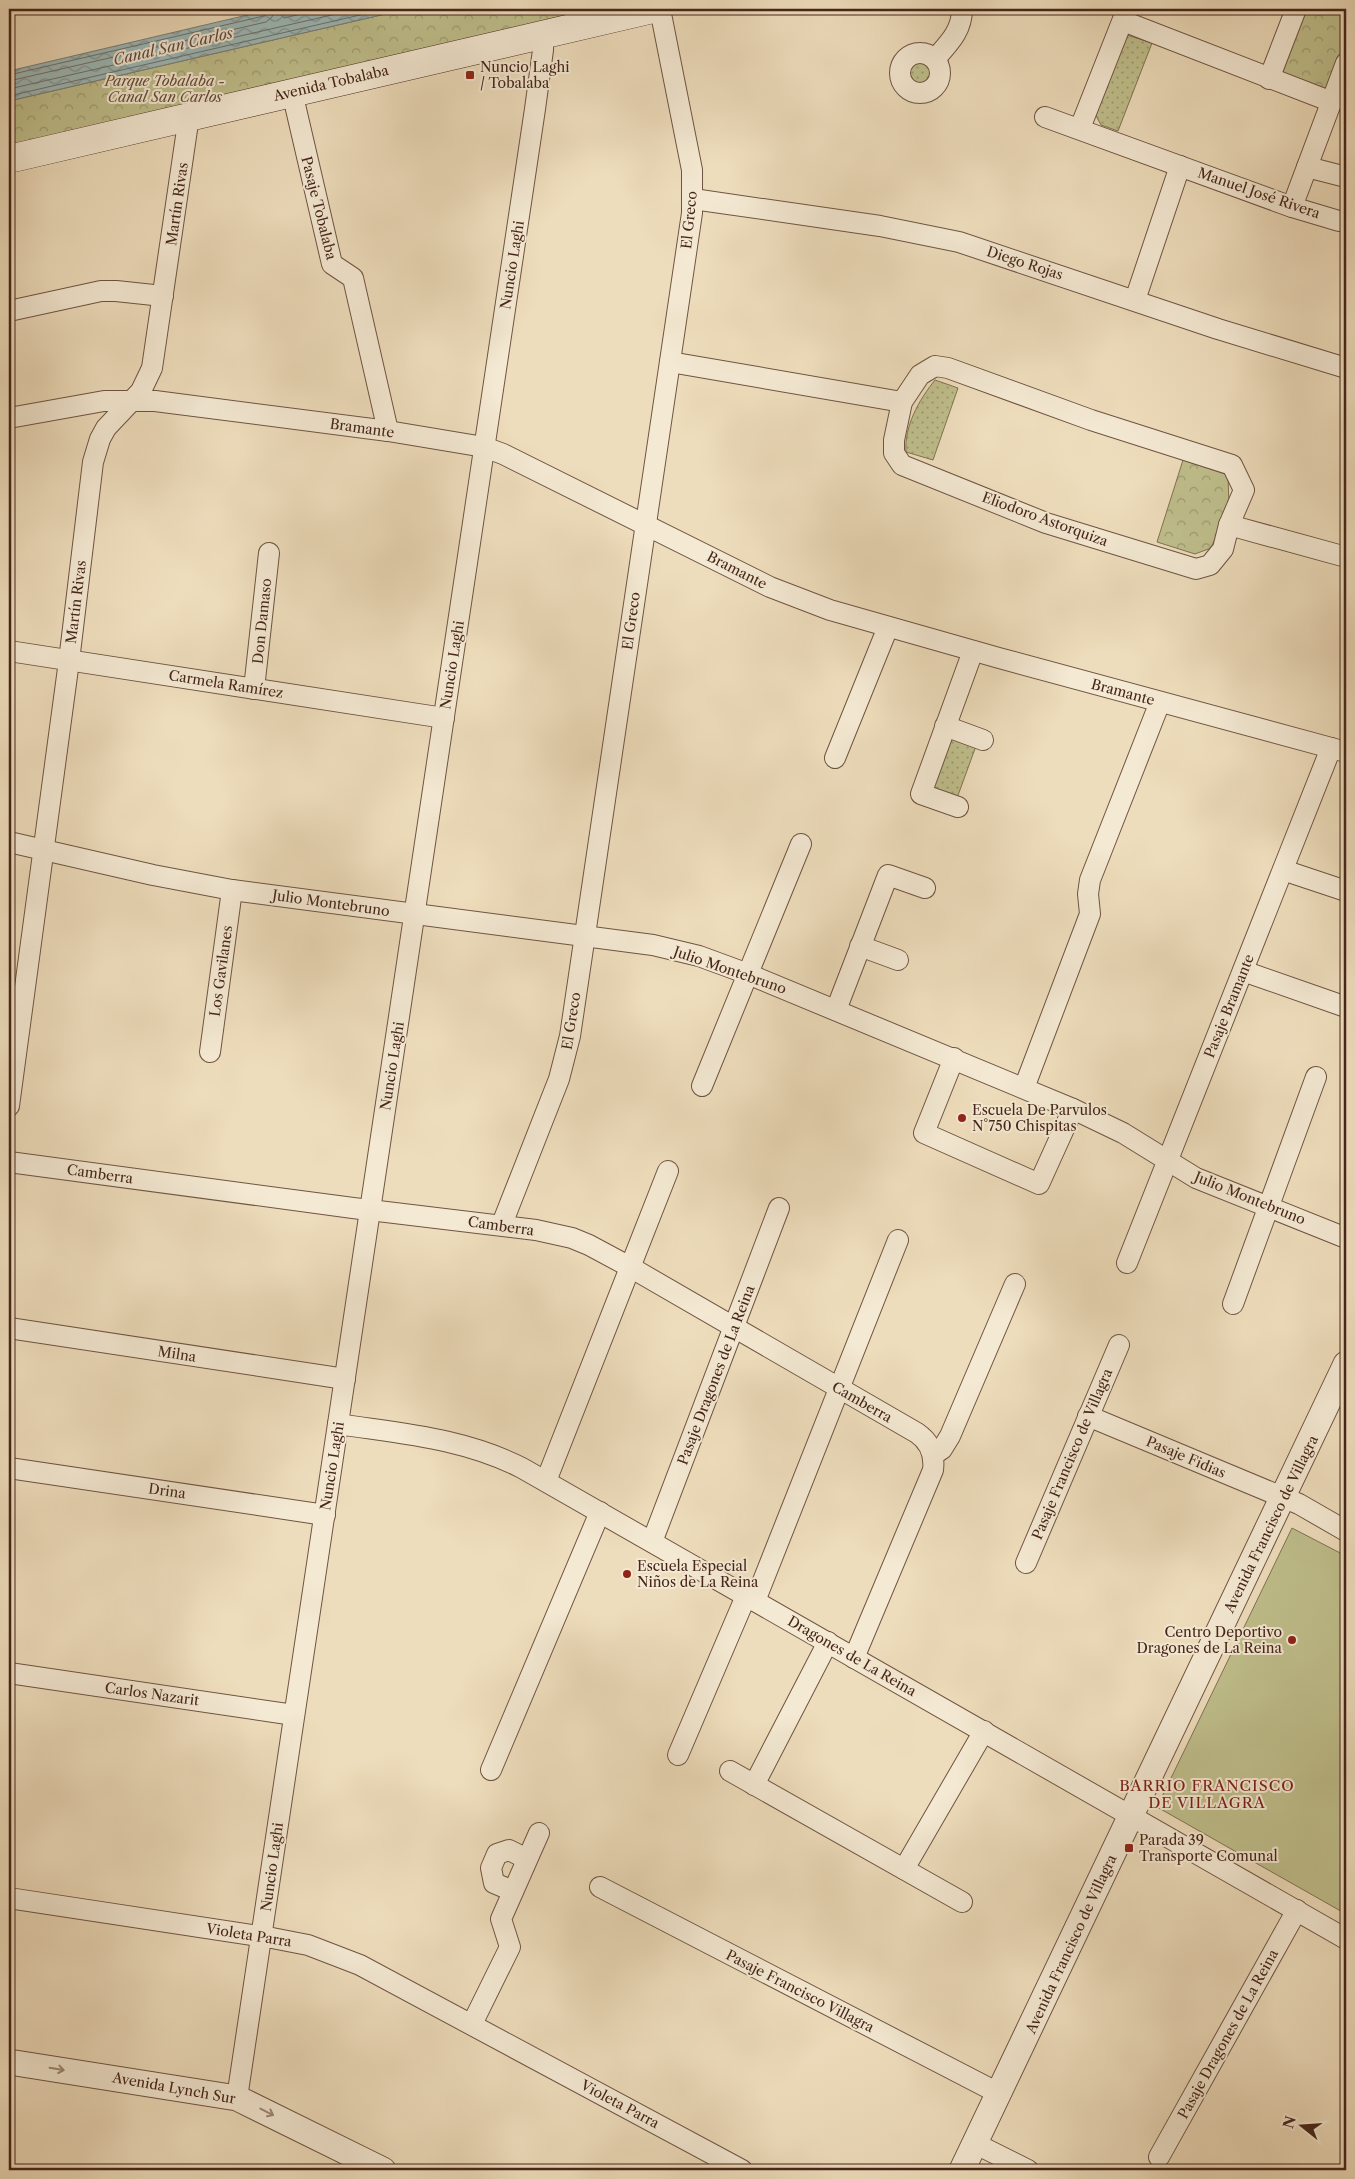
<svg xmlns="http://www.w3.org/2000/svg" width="1355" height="2179" font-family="'Libre Caslon Text',serif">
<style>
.grass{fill:url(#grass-dots);stroke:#827253}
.forest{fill:url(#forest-crowns);stroke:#827253}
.pitch{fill:#bfbf8c;stroke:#827253}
.water{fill:url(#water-waves);stroke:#7a7f7a}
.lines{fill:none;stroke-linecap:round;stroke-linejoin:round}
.shore{stroke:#71706a;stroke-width:1}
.minor-casing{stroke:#705442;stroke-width:22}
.tertiary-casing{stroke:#705442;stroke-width:27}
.secondary-casing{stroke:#46261a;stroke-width:29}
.minor{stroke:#f4e9d3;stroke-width:20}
.tertiary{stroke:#f4e9d3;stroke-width:25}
.secondary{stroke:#f4e9d3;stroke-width:28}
.oneway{stroke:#9d8876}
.poi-dot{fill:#8f2418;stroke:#f4e9d3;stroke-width:2}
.labels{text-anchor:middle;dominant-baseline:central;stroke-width:4;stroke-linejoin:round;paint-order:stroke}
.poi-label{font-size:14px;fill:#46261a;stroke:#f4e9d3;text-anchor:start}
.park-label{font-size:14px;font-style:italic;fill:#644c36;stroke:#f4e9d3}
.street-label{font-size:14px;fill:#46261a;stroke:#f4e9d3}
.water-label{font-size:15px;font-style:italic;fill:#5c4b42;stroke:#f4e9d3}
.neighbourhood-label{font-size:15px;letter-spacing:1px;fill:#7a1f14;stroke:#f4e9d3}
</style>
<defs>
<pattern id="grass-dots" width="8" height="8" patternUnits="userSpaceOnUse" patternTransform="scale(1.25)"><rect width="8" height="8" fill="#bfbf8c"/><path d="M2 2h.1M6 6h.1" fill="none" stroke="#9d9b72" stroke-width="1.8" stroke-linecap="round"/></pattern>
<pattern id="forest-crowns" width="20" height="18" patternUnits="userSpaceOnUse" patternTransform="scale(1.25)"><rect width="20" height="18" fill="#bfbf8c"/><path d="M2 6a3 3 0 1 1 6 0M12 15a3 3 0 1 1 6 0" fill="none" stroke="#9d9b72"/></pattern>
<pattern id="water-waves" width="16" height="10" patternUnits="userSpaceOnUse" patternTransform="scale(1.25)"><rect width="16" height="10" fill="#9cbaba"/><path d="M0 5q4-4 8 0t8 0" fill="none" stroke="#819796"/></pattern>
</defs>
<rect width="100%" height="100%" fill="#eeddbc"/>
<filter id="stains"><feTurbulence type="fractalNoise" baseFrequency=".004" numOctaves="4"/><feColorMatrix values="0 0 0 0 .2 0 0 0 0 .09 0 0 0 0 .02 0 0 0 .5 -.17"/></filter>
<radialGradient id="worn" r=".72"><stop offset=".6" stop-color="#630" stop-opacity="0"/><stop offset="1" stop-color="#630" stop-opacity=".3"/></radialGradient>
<g class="grass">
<polygon points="1124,34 1152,43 1118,131 1101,125 1093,110"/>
<circle cx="921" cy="72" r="15"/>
<path d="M 935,380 L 958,388 L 933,460 L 906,452 C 904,426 919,400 935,380 Z"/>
<polygon points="947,736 976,746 957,798 928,787"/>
</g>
<g class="forest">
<polygon points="407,9 612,9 9,148 9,101"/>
<polygon points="1301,9 1346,9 1346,47 1327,94 1280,77"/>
<polygon points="1183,460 1228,475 1229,505 1211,548 1195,554 1157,542"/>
</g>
<polygon class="pitch" points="1292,1528 1346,1556 1346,1914 1157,1807"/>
<polygon class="water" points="273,9 407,9 9,101 9,71"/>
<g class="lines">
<g class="shore">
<polyline points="282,9 282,16 284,18 323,9"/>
<polyline points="9,75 264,16 267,14 268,9"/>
<polyline points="9,81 266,22 272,17 275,9"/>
<polyline points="9,89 358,9"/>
<polyline points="9,96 386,9"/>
</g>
<defs>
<g id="minor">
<polyline points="1123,21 1332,102"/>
<circle cx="920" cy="73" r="20"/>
<path d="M 935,59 C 949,43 962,31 962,9"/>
<polyline points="1269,79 1296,9"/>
<polyline points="292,92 332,264 353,278 388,431"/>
<polyline points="1045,117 1292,207 1339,221"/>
<polyline points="1080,128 1127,9"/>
<polyline points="1307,167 1346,177"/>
<polyline points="693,199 880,226 959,242 1218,329 1346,368"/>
<polyline points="1292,207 1346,63"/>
<polyline points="1135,300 1180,166"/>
<polyline points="9,311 101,291 116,291 163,296"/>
<polyline points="670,362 902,402"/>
<polygon points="935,366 948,368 1091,420 1232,465 1244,490 1229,525 1223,549 1210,565 1196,569 1046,523 902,465 894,453 894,440 902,402 920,375"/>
<polyline points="9,418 104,401 155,401 388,431 484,447 503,454 770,587 830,610 999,658 1346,752"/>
<polyline points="1229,525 1346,557"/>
<polyline points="9,651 444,718"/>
<polyline points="254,689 269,553"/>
<polyline points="945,726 983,740"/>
<polyline points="835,758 888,627"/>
<polyline points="958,807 921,794 973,651"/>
<polyline points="9,842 153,875 232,890 653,945 699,956 748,974 1073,1109 1123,1133 1196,1178 1346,1238"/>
<polyline points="1283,870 1346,891"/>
<polyline points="860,946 898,960"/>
<polyline points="1243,971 1346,1007"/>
<polyline points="836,1010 888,875 925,888"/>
<polyline points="210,1052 232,890"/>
<polyline points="954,1058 924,1133 1039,1184 1073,1109"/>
<polyline points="702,1086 801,844"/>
<polyline points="1024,1088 1090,914 1088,894 1090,880 1160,702"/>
<polyline points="9,1106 69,661 93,462 100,439 106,428 141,391 152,368 189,116"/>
<path d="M 9,1162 L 353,1208 L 536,1230 L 572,1238 L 589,1245 L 630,1267 L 917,1433 C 930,1442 935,1454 933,1470 L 854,1658"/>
<polyline points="502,1224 559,1079 570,1036 692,213 692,170 660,9"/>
<polyline points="1127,1263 1331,748"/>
<polyline points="1233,1304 1316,1077"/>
<polyline points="9,1328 345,1379"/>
<polyline points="1088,1416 1299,1504 1346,1531"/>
<path d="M 338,1424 C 403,1434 463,1438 522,1468 L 1346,1939"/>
<polyline points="933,1455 942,1449 950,1436 1015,1284"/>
<polyline points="9,1468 325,1515"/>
<polyline points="546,1481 668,1171"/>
<polyline points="652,1542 779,1208"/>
<polyline points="1026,1563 1119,1345"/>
<polyline points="755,1601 898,1240"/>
<polyline points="9,1673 294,1715"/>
<polyline points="678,1755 746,1596"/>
<polyline points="491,1770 600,1512"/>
<polyline points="730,1771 962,1902"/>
<polyline points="754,1785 828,1642"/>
<polyline points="904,1869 984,1731"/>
<polyline points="600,1887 1000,2094"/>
<polyline points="513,1891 494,1883 491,1868 497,1854 509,1850 527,1859"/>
<polyline points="9,1898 272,1938 308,1945 360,1965 742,2170"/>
<polyline points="472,2024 510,1947 501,1919 539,1833"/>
<polyline points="237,2098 535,109 543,50 543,34"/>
<polyline points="976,2144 1028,2170"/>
<polyline points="1159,2157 1297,1910"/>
</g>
<g id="tertiary">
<polyline points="9,2062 237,2098 383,2170"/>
<polyline points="962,2170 1346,1364"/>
</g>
<polyline id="secondary" points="9,159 653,9"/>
</defs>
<use href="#minor" class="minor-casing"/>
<use href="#tertiary" class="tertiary-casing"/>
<use href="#secondary" class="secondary-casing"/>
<use href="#minor" class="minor"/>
<use href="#tertiary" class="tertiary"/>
<use href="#secondary" class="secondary"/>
</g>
<defs><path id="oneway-shaft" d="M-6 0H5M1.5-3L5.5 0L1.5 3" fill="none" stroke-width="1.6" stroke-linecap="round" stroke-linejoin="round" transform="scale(1.25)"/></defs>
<g class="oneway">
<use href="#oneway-shaft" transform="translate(57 2069) rotate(9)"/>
<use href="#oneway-shaft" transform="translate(267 2112) rotate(27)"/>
</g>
<g class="poi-dot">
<rect x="465" y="70" width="10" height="10" rx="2.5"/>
<circle cx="962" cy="1118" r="5"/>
<circle cx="627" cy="1574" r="5"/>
<circle cx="1292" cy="1640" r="5"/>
<rect x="1124" y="1843" width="10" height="10" rx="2.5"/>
</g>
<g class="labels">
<g class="poi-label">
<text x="480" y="67">Nuncio Laghi<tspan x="480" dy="16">/ Tobalaba</tspan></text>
<text x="972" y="1110">Escuela De Parvulos<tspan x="972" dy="16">N°750 Chispitas</tspan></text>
<text x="637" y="1566">Escuela Especial<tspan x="637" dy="16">Niños de La Reina</tspan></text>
<text x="1282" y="1632" text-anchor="end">Centro Deportivo<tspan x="1282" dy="16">Dragones de La Reina</tspan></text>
<text x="1139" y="1840">Parada 39<tspan x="1139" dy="16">Transporte Comunal</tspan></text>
</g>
<g class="park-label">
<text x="165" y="81">Parque Tobalaba -<tspan x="165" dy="16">Canal San Carlos</tspan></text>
</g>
<g class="street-label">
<text transform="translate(331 83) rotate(-13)">Avenida Tobalaba</text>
<text transform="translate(1259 193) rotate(19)">Manuel José Rivera</text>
<text transform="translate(177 204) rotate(-82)">Martín Rivas</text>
<text transform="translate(319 208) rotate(76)">Pasaje Tobalaba</text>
<text transform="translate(689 220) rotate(-84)">El Greco</text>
<text transform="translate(1025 263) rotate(18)">Diego Rojas</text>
<text transform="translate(512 265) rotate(-81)">Nuncio Laghi</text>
<text transform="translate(362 428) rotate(8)">Bramante</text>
<text transform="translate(1045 519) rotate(20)">Eliodoro Astorquiza</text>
<text transform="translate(737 570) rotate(27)">Bramante</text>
<text transform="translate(76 602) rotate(-83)">Martín Rivas</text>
<text transform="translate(262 621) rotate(-84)">Don Damaso</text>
<text transform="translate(631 621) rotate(-82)">El Greco</text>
<text transform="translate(452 665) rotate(-81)">Nuncio Laghi</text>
<text transform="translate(226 684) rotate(9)">Carmela Ramírez</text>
<text transform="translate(1123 692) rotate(15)">Bramante</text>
<text transform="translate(331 903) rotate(8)">Julio Montebruno</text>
<text transform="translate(730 970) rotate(19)">Julio Montebruno</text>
<text transform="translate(221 971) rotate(-82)">Los Gavilanes</text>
<text transform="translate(1229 1006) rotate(-68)">Pasaje Bramante</text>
<text transform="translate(571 1021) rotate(-81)">El Greco</text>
<text transform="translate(392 1066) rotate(-81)">Nuncio Laghi</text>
<text transform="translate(100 1174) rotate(8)">Camberra</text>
<text transform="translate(1250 1198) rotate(22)">Julio Montebruno</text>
<text transform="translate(501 1226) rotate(8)">Camberra</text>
<text transform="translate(177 1354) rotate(9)">Milna</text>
<text transform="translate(716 1375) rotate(-69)">Pasaje Dragones de La Reina</text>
<text transform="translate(862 1402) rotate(30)">Camberra</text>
<text transform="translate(1072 1454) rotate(-67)">Pasaje Francisco de Villagra</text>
<text transform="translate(1186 1457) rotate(23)">Pasaje Fidias</text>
<text transform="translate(332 1466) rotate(-81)">Nuncio Laghi</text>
<text transform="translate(167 1491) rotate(8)">Drina</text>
<text transform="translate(1271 1524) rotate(-64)">Avenida Francisco de Villagra</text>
<text transform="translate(852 1656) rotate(30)">Dragones de La Reina</text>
<text transform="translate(152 1694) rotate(8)">Carlos Nazarit</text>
<text transform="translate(272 1867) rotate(-82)">Nuncio Laghi</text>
<text transform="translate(249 1935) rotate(9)">Violeta Parra</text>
<text transform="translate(1071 1944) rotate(-65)">Avenida Francisco de Villagra</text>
<text transform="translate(800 1991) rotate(27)">Pasaje Francisco Villagra</text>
<text transform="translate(1228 2034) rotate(-61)">Pasaje Dragones de La Reina</text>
<text transform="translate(174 2088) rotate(10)">Avenida Lynch Sur</text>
<text transform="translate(620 2104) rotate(28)">Violeta Parra</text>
</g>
<g class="water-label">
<text transform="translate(173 46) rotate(-13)">Canal San Carlos</text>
</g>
<g class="neighbourhood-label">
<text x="1207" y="1785">BARRIO FRANCISCO<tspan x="1207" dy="17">DE VILLAGRA</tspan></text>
</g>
</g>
<rect width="1355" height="2179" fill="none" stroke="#eeddbc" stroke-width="30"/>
<rect x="10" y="10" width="1335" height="2159" fill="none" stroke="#46261a" stroke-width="2.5"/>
<rect x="15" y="15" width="1325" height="2149" fill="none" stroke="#46261a"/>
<g transform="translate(1302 2126) rotate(287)" stroke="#f4e9d3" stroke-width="4" paint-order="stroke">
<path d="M0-4L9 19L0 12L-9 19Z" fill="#46261a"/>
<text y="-8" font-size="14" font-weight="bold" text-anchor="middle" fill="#46261a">N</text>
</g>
<rect width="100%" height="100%" filter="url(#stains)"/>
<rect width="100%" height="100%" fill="url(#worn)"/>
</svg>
